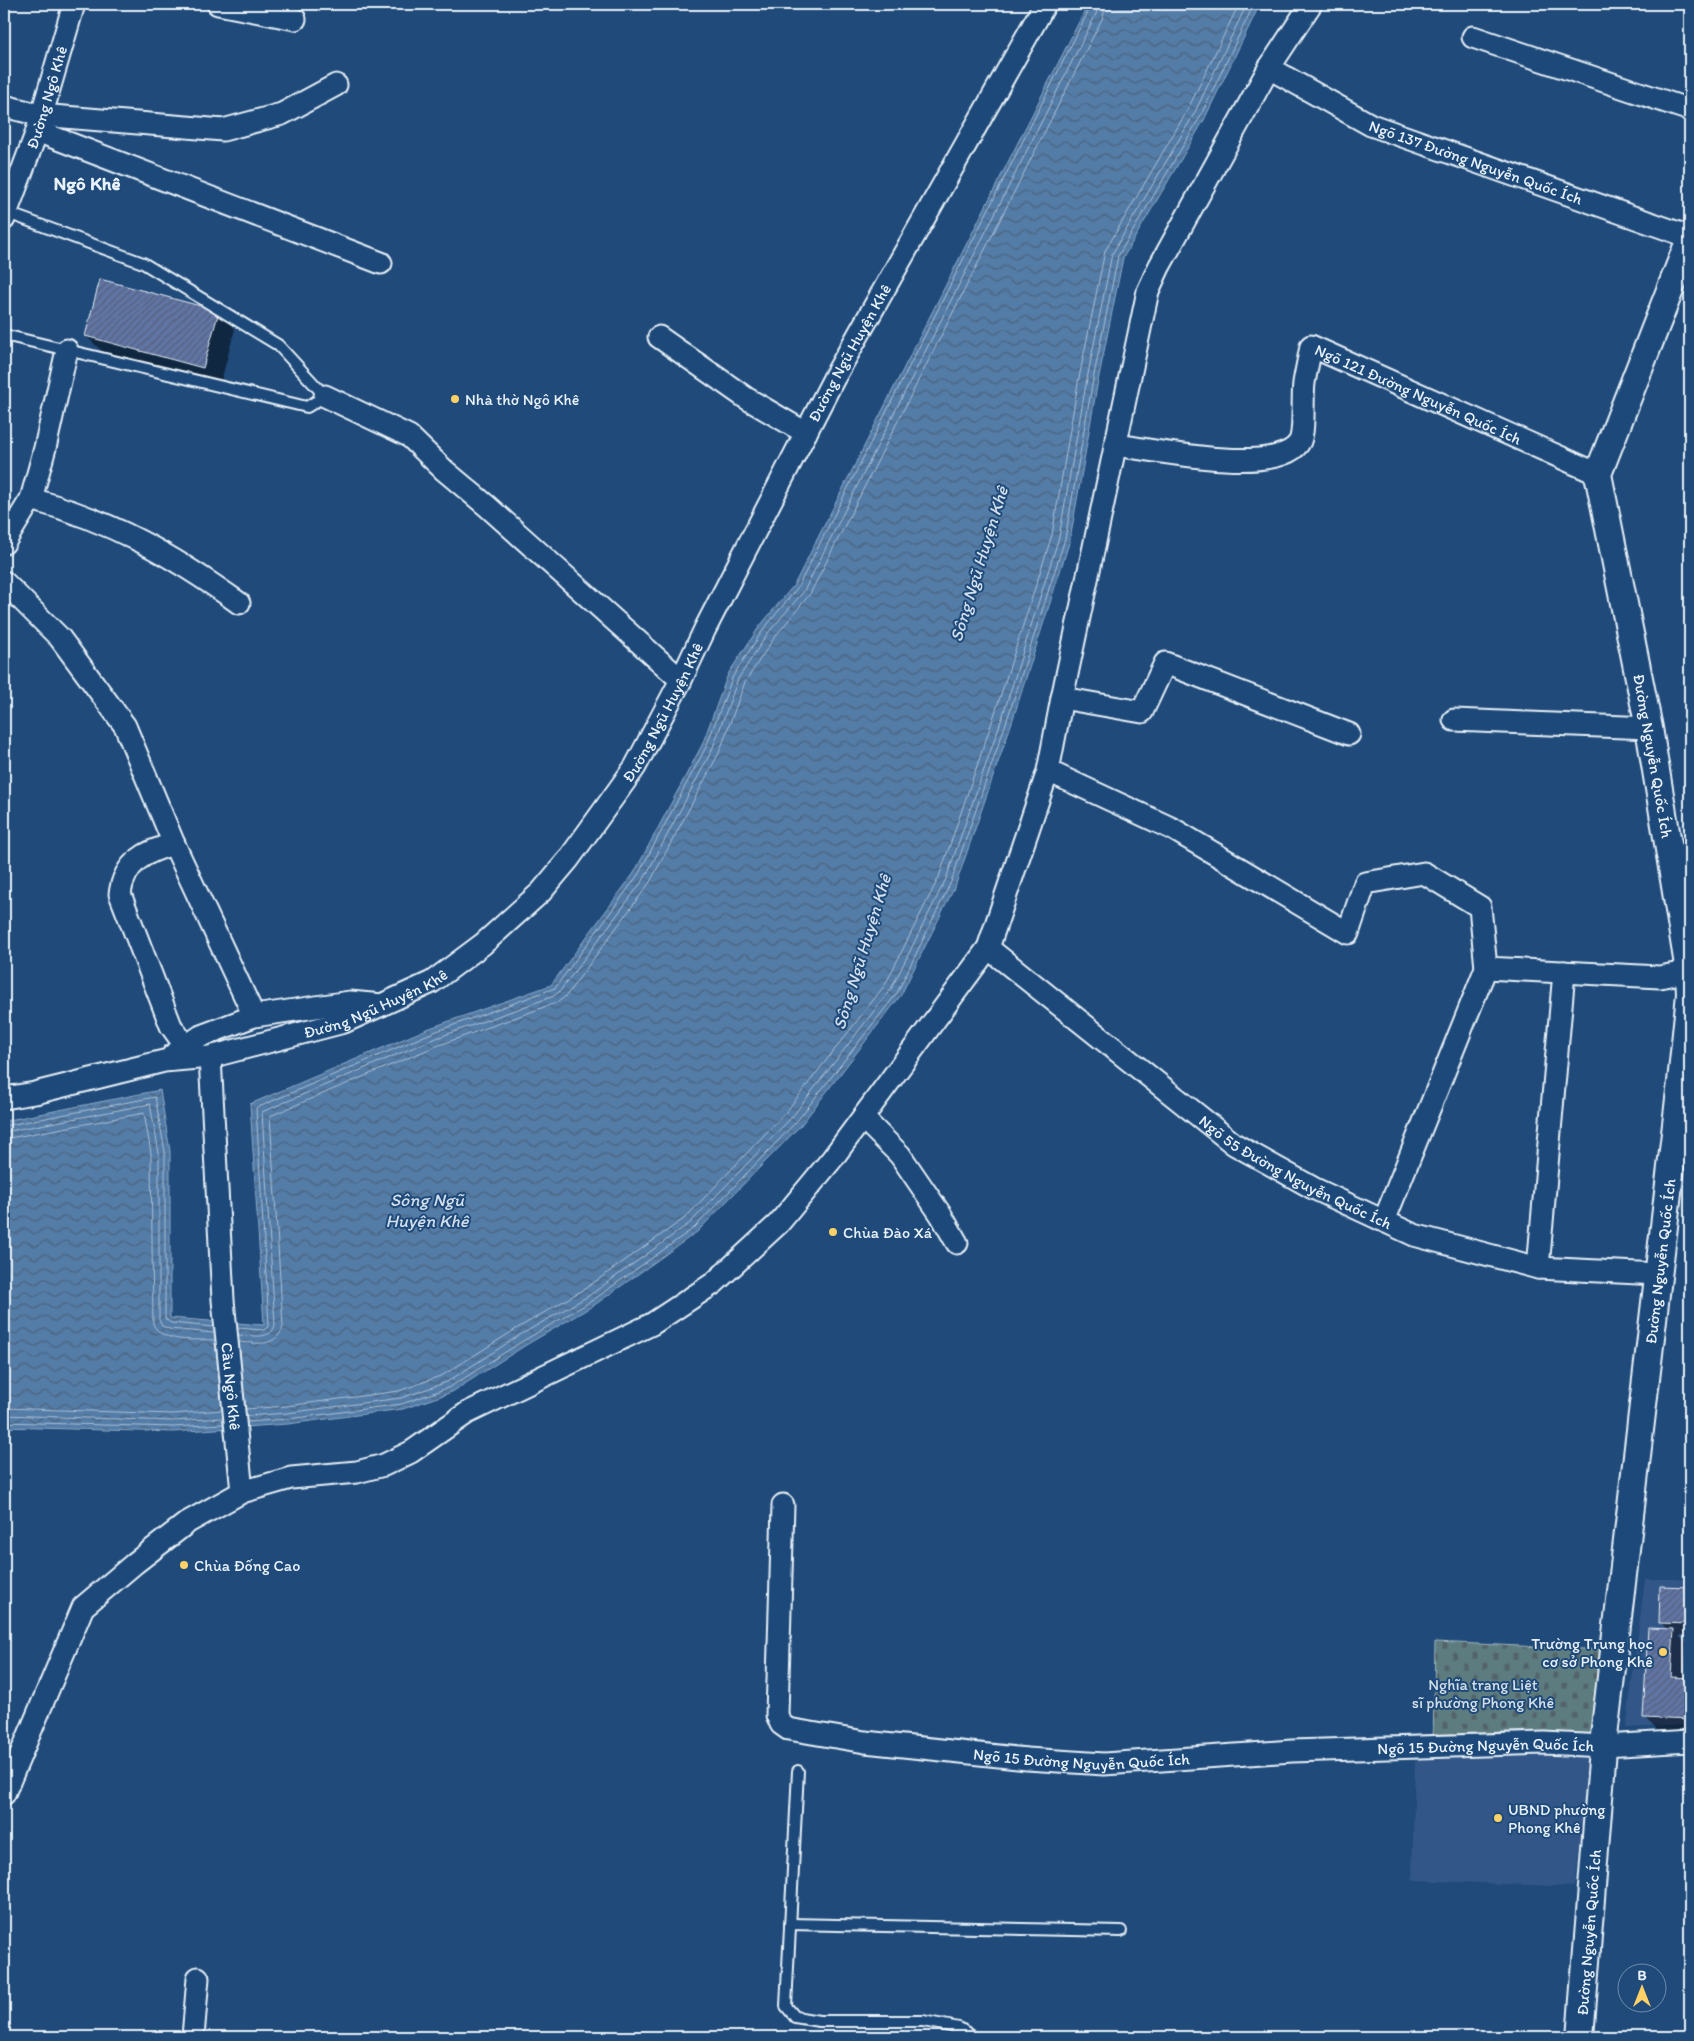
<svg xmlns="http://www.w3.org/2000/svg" width="1694" height="2041" font-family="Itim,sans-serif">
<style>
.built{fill:#335787}
.cemetery{fill:url(#cemetery-stones);stroke:#a2b6bc}
.water{fill:url(#water-waves);stroke:#8eaac7}
.shadow{fill:#0007}
.lines{fill:none;stroke-linecap:round;stroke-linejoin:round}
.shore{stroke:#acc2d8;stroke-width:1}
.building{fill:url(#building-hatch);stroke:#e8f1f8}
.service-casing{stroke:#e8f1f8;stroke-width:14}
.minor-casing{stroke:#e8f1f8;stroke-width:25}
.tertiary-casing{stroke:#e8f1f8;stroke-width:30}
.service{stroke:#1f4a7a;stroke-width:10}
.minor{stroke:#1f4a7a;stroke-width:21}
.tertiary{stroke:#1f4a7a;stroke-width:26}
.poi-dot{fill:#ffd166;stroke:#1f4a7a;stroke-width:2}
.labels{text-anchor:middle;dominant-baseline:central;stroke-width:4;stroke-linejoin:round;paint-order:stroke}
.street-label{font-size:16px;fill:#e8f1f8;stroke:#1f4a7a}
.poi-label{font-size:16px;fill:#e8f1f8;stroke:#1f4a7a;text-anchor:start}
.park-label{font-size:16px;fill:#d3dfe6;stroke:#1f4a7a}
.water-label{font-size:18px;font-style:italic;fill:#d2dfec;stroke:#1f4a7a}
.quarter-label{font-size:19px;font-weight:bold;fill:#e8f1f8;stroke:#1f4a7a}
</style>
<defs>
<pattern id="cemetery-stones" width="16" height="16" patternUnits="userSpaceOnUse" patternTransform="scale(1.25)"><rect width="16" height="16" fill="#5b7b80"/><path d="M2 7V4a2 2 0 0 1 4 0v3zM10 15v-3a2 2 0 0 1 4 0v3z" fill="#526468"/></pattern>
<pattern id="water-waves" width="16" height="10" patternUnits="userSpaceOnUse" patternTransform="scale(1.25)"><rect width="16" height="10" fill="#527ba7"/><path d="M0 5q4-4 8 0t8 0" fill="none" stroke="#4d647d"/></pattern>
<pattern id="building-hatch" width="6" height="6" patternUnits="userSpaceOnUse" patternTransform="scale(1.25)"><rect width="6" height="6" fill="#6174a4"/><path d="M-1 1l2-2M0 6l6-6M5 7l2-2" fill="none" stroke="#55607c"/></pattern>
</defs>
<rect width="100%" height="100%" fill="#1f4a7a"/>
<filter id="ink" filterUnits="userSpaceOnUse"><feTurbulence type="fractalNoise" baseFrequency=".02" numOctaves="2"/><feDisplacementMap in="SourceGraphic" scale="10" xChannelSelector="R" yChannelSelector="G"/><feConvolveMatrix kernelMatrix="1 2 1 2 8 2 1 2 1" color-interpolation-filters="sRGB"/></filter>
<g filter="url(#ink)">
<g class="built">
<polygon points="1645,1579 1690,1579 1690,1725 1626,1728"/>
<polygon points="1590,1755 1575,1887 1412,1880 1415,1756"/>
</g>
<polygon class="cemetery" points="1435,1642 1605,1650 1594,1742 1433,1742"/>
<polygon class="water" points="1088,4 1260,4 1204,120 1123,258 1097,386 1070,540 1012,722 956,884 901,995 801,1125 697,1232 596,1304 526,1345 452,1392 403,1409 288,1424 173,1432 4,1427 4,1121 160,1090 170,1151 170,1318 264,1325 250,1104 427,1029 551,985 634,873 702,745 728,674 759,627 794,585"/>
<g class="shadow">
<polygon points="218,312 235,329 220,385 104,353 86,336"/>
<polygon points="1661,1587 1690,1588 1690,1636 1679,1636 1686,1643 1684,1679 1690,1679 1690,1732 1657,1730 1644,1717 1668,1630 1660,1622"/>
</g>
<g class="lines">
<g class="shore">
<polyline points="4,1126 155,1097 165,1152 165,1319 171,1323 214,1327"/>
<polyline points="4,1132 150,1104 159,1153 159,1320 162,1326 169,1329 214,1333"/>
<path d="M 4,1139 L 144,1113 L 151,1153 L 153,1324 C 162,1344 196,1339 215,1340"/>
<polyline points="238,1328 263,1330 267,1328 269,1324 256,1108 429,1034 555,988 638,875 706,747 733,676 763,630 798,587 1092,4"/>
<path d="M 238,1335 C 252,1335 271,1341 275,1325 L 262,1112 L 431,1040 L 554,996 L 560,991 L 644,879 L 712,750 L 738,679 L 768,633 L 804,591 L 1096,14 L 1099,4"/>
<path d="M 239,1342 C 256,1343 276,1348 283,1327 L 270,1116 L 434,1047 L 558,1002 L 566,996 L 650,882 L 719,753 L 745,682 L 774,638 L 810,594 L 1103,17 L 1106,4"/>
<polyline points="4,1408 173,1414 222,1410"/>
<polyline points="246,1409 287,1406 399,1391 443,1375 516,1329 586,1288 685,1218 786,1112 885,985 939,877 994,716 1052,535 1078,383 1105,251 1187,111 1239,4"/>
<polyline points="4,1415 173,1421 223,1418"/>
<polyline points="246,1416 287,1413 401,1398 447,1382 520,1335 590,1295 690,1223 792,1117 891,989 946,879 1002,718 1059,537 1086,384 1112,254 1194,114 1247,4"/>
<polyline points="4,1422 173,1427 223,1424"/>
<polyline points="247,1422 288,1419 402,1404 450,1387 523,1341 593,1300 694,1228 797,1121 897,993 951,882 1007,720 1065,539 1092,385 1118,256 1200,117 1254,4"/>
</g>
</g>
<g class="building">
<polygon points="100,279 219,311 203,368 85,336"/>
<polygon points="1660,1586 1690,1587 1690,1624 1659,1623"/>
<polygon points="1648,1628 1674,1629 1671,1677 1690,1678 1690,1720 1643,1718"/>
</g>
<g class="lines">
<defs>
<g id="service">
<polyline points="4,335 307,407 325,396 278,345 143,263 5,212"/>
<polyline points="798,1771 786,2006 795,2017 819,2021 923,2021 959,2028 973,2037"/>
<polyline points="790,1924 1121,1931"/>
</g>
<g id="minor">
<polyline points="218,4 295,19"/>
<polyline points="1473,37 1690,110"/>
<path id="s1" d="M 1269,68 L 1371,125 L 1690,237"/>
<polyline points="4,106 40,115 223,130 282,114 336,85"/>
<polyline points="37,131 381,263"/>
<path id="s2" d="M 4,219 L 36,134 L 74,4"/>
<polyline points="659,337 746,398 806,433"/>
<polyline points="325,396 409,436 444,470 487,506 681,680"/>
<path id="s3" d="M 1115,445 C 1150,449 1281,478 1300,441 C 1305,429 1302,398 1304,383 C 1306,371 1309,358 1311,346 L 1598,474"/>
<path d="M 31,499 C 112,521 172,555 239,603"/>
<polyline points="4,543 31,499 45,448 67,350"/>
<polyline points="4,582 60,638 125,726 174,844 254,1016"/>
<polyline points="1062,698 1142,712 1165,663 1349,734"/>
<polyline points="1454,720 1649,728"/>
<polyline points="1048,771 1173,829 1348,933 1365,883 1424,873 1480,907 1486,968 1660,977 1690,971"/>
<path d="M 174,844 C 146,851 124,862 120,894 L 171,1026 L 186,1047"/>
<path id="s4" d="M 988,948 L 1234,1144 L 1313,1188 L 1414,1235 L 1538,1268 L 1658,1274"/>
<polyline points="173,1055 201,1036 254,1016 350,1002 382,1005"/>
<path id="s5" d="M 210,1057 L 223,1300 L 242,1492"/>
<path id="s6" d="M 4,1098 L 35,1093 L 164,1061 L 210,1057 L 344,1022 L 432,982 L 483,944 L 541,892 L 568,860 L 635,767 L 681,680 L 705,629 L 834,378 L 1045,4"/>
<polyline points="863,1118 900,1155 941,1215 957,1243"/>
<polyline points="1384,1221 1486,968"/>
<polyline points="1538,1268 1564,972"/>
<path id="s7" d="M 783,1505 L 777,1715 L 781,1724 L 788,1729 L 865,1742 L 1027,1759 L 1104,1764 L 1292,1751 L 1544,1743 L 1604,1746 L 1690,1741"/>
<polyline points="4,1794 83,1607 135,1563 188,1522 242,1492 291,1478 357,1472 384,1465 411,1452 467,1413 652,1324 714,1283 779,1223 832,1159 988,948 1048,771 1062,698 1148,291 1159,267 1269,68 1311,4"/>
<polyline points="193,2037 198,1978"/>
</g>
<g id="tertiary">
<path id="s8" d="M 1580,2037 L 1604,1736 L 1681,1082 L 1690,994 L 1689,971 L 1649,728 L 1598,474 L 1690,239"/>
</g>
</defs>
<use href="#service" class="service-casing"/>
<use href="#minor" class="minor-casing"/>
<use href="#tertiary" class="tertiary-casing"/>
<use href="#service" class="service"/>
<use href="#minor" class="minor"/>
<use href="#tertiary" class="tertiary"/>
</g>
</g>
<g class="poi-dot">
<circle cx="455" cy="399" r="5"/>
<circle cx="833" cy="1232" r="5"/>
<circle cx="184" cy="1565" r="5"/>
<circle cx="1663" cy="1652" r="5"/>
<circle cx="1498" cy="1818" r="5"/>
</g>
<g class="labels">
<g class="street-label">
<text stroke="none"><textPath href="#s2" startOffset="129">Đường Ngô Khê</textPath></text>
<text stroke="none"><textPath href="#s1" startOffset="228">Ngõ 137 Đường Nguyễn Quốc Ích</textPath></text>
<text stroke="none"><textPath href="#s6" startOffset="1210">Đường Ngũ Huyện Khê</textPath></text>
<text stroke="none"><textPath href="#s3" startOffset="405">Ngõ 121 Đường Nguyễn Quốc Ích</textPath></text>
<text stroke="none"><textPath href="#s6" startOffset="805">Đường Ngũ Huyện Khê</textPath></text>
<text transform="translate(1653 756) rotate(80)">Đường Nguyễn Quốc Ích</text>
<text stroke="none"><textPath href="#s6" startOffset="385">Đường Ngũ Huyện Khê</textPath></text>
<text stroke="none"><textPath href="#s4" startOffset="382">Ngõ 55 Đường Nguyễn Quốc Ích</textPath></text>
<text stroke="none"><textPath href="#s8" startOffset="780">Đường Nguyễn Quốc Ích</textPath></text>
<text stroke="none"><textPath href="#s5" startOffset="330">Cầu Ngô Khê</textPath></text>
<text stroke="none"><textPath href="#s7" startOffset="929">Ngõ 15 Đường Nguyễn Quốc Ích</textPath></text>
<text stroke="none"><textPath href="#s7" startOffset="524">Ngõ 15 Đường Nguyễn Quốc Ích</textPath></text>
<text stroke="none"><textPath href="#s8" startOffset="105">Đường Nguyễn Quốc Ích</textPath></text>
</g>
<g class="poi-label">
<text x="465" y="399">Nhà thờ Ngô Khê</text>
<text x="843" y="1232">Chùa Đào Xá</text>
<text x="194" y="1565">Chùa Đống Cao</text>
<text x="1653" y="1643" text-anchor="end">Trường Trung học<tspan x="1653" dy="18">cơ sở Phong Khê</tspan></text>
<text x="1508" y="1809">UBND phường<tspan x="1508" dy="18">Phong Khê</tspan></text>
</g>
<g class="park-label">
<text x="1483" y="1684">Nghĩa trang Liệt<tspan x="1483" dy="18">sĩ phường Phong Khê</tspan></text>
</g>
<g class="water-label">
<text transform="translate(979 564) rotate(-73)">Sông Ngũ Huyện Khê</text>
<text transform="translate(862 952) rotate(-73)">Sông Ngũ Huyện Khê</text>
<text x="427" y="1200">Sông Ngũ<tspan x="427" dy="21">Huyện Khê</tspan></text>
</g>
<g class="quarter-label">
<text x="87" y="183">Ngô Khê</text>
</g>
</g>
<rect width="1694" height="2041" fill="none" stroke="#1f4a7a" stroke-width="20"/>
<rect x="10" y="10" width="1674" height="2021" fill="none" stroke="#e8f1f8" stroke-width="2" filter="url(#ink)"/>
<g transform="translate(1642 1988)"><circle r="24" fill="#1f4a7a" stroke="#6f8dac"/>
<path d="M0-4L9 19L0 12L-9 19Z" fill="#ffd166"/>
<text y="-8" font-size="14" font-weight="bold" text-anchor="middle" fill="#e8f1f8">B</text>
</g>
</svg>
